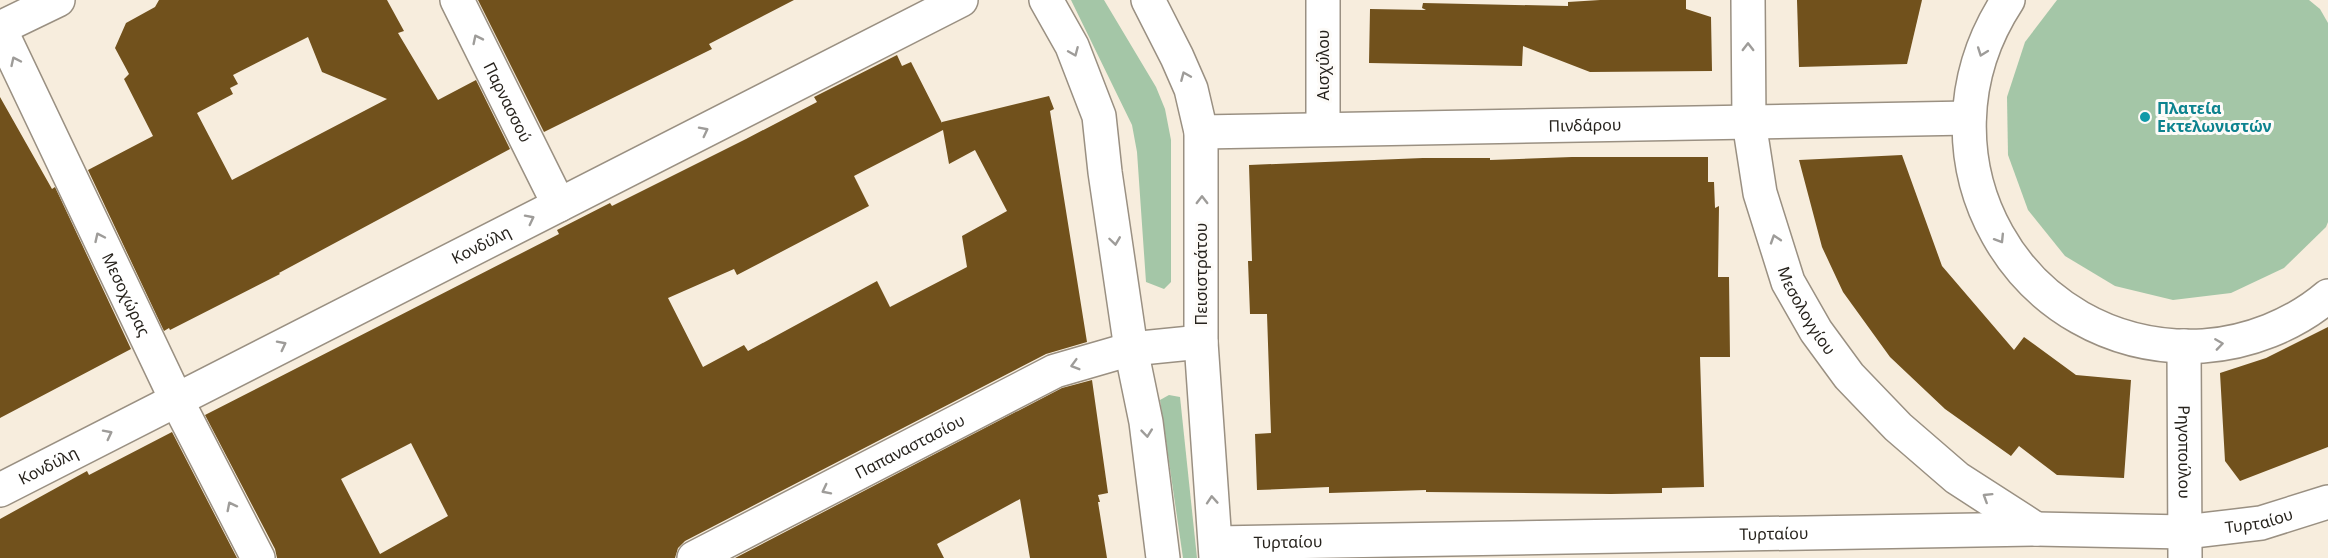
<svg xmlns="http://www.w3.org/2000/svg" width="2328" height="558" font-family="'Noto Sans',sans-serif">
<style>
.green{fill:#a4c6a7}
.building{fill:#71511c;fill-rule:evenodd}
.lines{fill:none;stroke-linecap:round;stroke-linejoin:round}
.minor-casing{stroke:#9a9082;stroke-width:36}
.minor{stroke:#fff;stroke-width:33}
.oneway{stroke:#9e9c99}
.culture-dot{fill:#0f9aa8;stroke:#fdfbf8;stroke-width:2}
.labels{text-anchor:middle;dominant-baseline:central;stroke-width:6;stroke-linejoin:round;paint-order:stroke}
.street-label{font-size:16px;fill:#27231d;stroke:#fdfbf8}
.culture-label{font-size:16px;font-weight:bold;fill:#0d838f;stroke:#fdfbf8;text-anchor:start}
</style>
<rect width="100%" height="100%" fill="#f7eddd"/>
<g class="green">
<polygon points="1071,0 1104,0 1156,87 1165,109 1171,140 1171,282 1164,289 1146,282 1137,152 1132,125"/>
<polygon points="2057,0 2309,0 2320,9 2328,23 2328,222 2326,227 2284,268 2231,293 2173,300 2115,286 2065,256 2028,210 2008,155 2007,97 2025,42"/>
<polygon points="1169,395 1180,397 1197,558 1183,558 1160,400"/>
</g>
<g class="building">
<path d="M 159,0 L 387,0 L 404,31 L 398,33 L 438,100 L 476,80 L 510,149 L 279,273 L 280,274 L 170,330 L 169,328 L 164,331 L 88,170 L 153,136 L 124,79 L 129,74 L 115,48 L 126,23 L 155,7 ZM 308,37 L 322,72 L 387,99 L 232,180 L 197,113 L 233,94 L 230,88 L 238,84 L 233,75 Z"/>
<polygon points="478,0 794,0 709,44 712,49 544,132"/>
<polygon points="1600,0 1686,0 1686,9 1711,17 1712,71 1590,72 1523,46 1522,66 1369,63 1370,9 1426,10 1422,8 1423,3 1568,6 1568,2"/>
<polygon points="1797,0 1922,0 1907,64 1799,67"/>
<path d="M 897,55 L 902,66 L 911,62 L 942,123 L 942,122 L 1049,96 L 1054,109 L 1050,111 L 1087,342 L 1046,354 L 685,541 L 678,548 L 675,558 L 277,558 L 275,549 L 205,415 L 559,234 L 557,230 L 610,203 L 612,206 L 746,139 L 817,102 L 814,97 ZM 943,130 L 949,164 L 975,150 L 1007,211 L 962,236 L 967,267 L 890,307 L 877,281 L 748,351 L 744,345 L 703,367 L 668,298 L 734,269 L 737,275 L 869,206 L 854,176 ZM 411,443 L 448,516 L 380,554 L 341,479 Z"/>
<polygon points="0,97 52,189 55,187 131,349 0,418"/>
<polygon points="1902,155 1942,266 2014,350 2024,337 2076,375 2131,380 2124,478 2057,475 2019,446 2011,456 1945,409 1890,357 1843,292 1822,247 1799,160"/>
<polygon points="1572,157 1708,157 1708,182 1714,182 1715,208 1719,206 1718,277 1729,277 1730,357 1700,357 1704,487 1662,488 1662,493 1611,494 1426,492 1426,490 1329,493 1329,487 1257,490 1255,434 1271,433 1267,314 1250,314 1248,261 1252,261 1249,165 1423,158 1490,158 1490,160"/>
<polygon points="2328,327 2328,447 2240,481 2225,461 2220,373 2266,358"/>
<polygon points="1092,380 1108,493 1098,495 1100,502 1098,502 1107,558 1030,558 1020,499 937,544 944,558 735,558 1062,388"/>
<polygon points="172,432 237,558 0,558 0,519 87,471 89,475"/>
</g>
<g class="lines">
<defs>
<g id="minor">
<path id="s1" d="M 457,0 L 559,205"/>
<polyline points="1046,0 1072,46 1099,116 1105,172 1131,349 1146,422 1163,558"/>
<polyline points="1148,0 1177,57 1191,89 1201,132 1201,342 1216,558"/>
<polyline points="1323,0 1323,129"/>
<path id="s2" d="M 1748,0 L 1749,122 L 1760,193 L 1788,282 L 1816,331 L 1849,376 L 1898,427 L 1957,478 L 2036,529"/>
<path d="M 2008,0 C 1906,155 2017,355 2203,346 C 2248,343 2294,325 2328,296"/>
<polyline points="0,28 58,0"/>
<path id="s3" d="M 0,29 L 176,399 L 258,558"/>
<path id="s4" d="M 1201,132 L 1969,118"/>
<path id="s5" d="M 2184,346 L 2185,558"/>
<path id="s6" d="M 0,490 L 961,0"/>
<path id="s7" d="M 1216,543 L 2036,529 L 2185,532 L 2261,523 L 2328,502"/>
<path id="s8" d="M 694,558 L 1055,371 L 1131,349 L 1201,342"/>
</g>
</defs>
<use href="#minor" class="minor-casing"/>
<use href="#minor" class="minor"/>
</g>
<defs><path id="oneway-chevron" d="M-2-3.5L2.5 0L-2 3.5" fill="none" stroke-width="1.6" stroke-linecap="round" stroke-linejoin="round" transform="scale(1.5)"/></defs>
<g class="oneway">
<use href="#oneway-chevron" transform="translate(477 39) rotate(-116)"/>
<use href="#oneway-chevron" transform="translate(1748 47) rotate(-90)"/>
<use href="#oneway-chevron" transform="translate(1074 52) rotate(67)"/>
<use href="#oneway-chevron" transform="translate(1982 52) rotate(110)"/>
<use href="#oneway-chevron" transform="translate(15 61) rotate(-115)"/>
<use href="#oneway-chevron" transform="translate(1185 76) rotate(-113)"/>
<use href="#oneway-chevron" transform="translate(704 131) rotate(-27)"/>
<use href="#oneway-chevron" transform="translate(1202 200) rotate(-90)"/>
<use href="#oneway-chevron" transform="translate(530 219) rotate(-27)"/>
<use href="#oneway-chevron" transform="translate(99 237) rotate(-115)"/>
<use href="#oneway-chevron" transform="translate(1775 239) rotate(-108)"/>
<use href="#oneway-chevron" transform="translate(2000 239) rotate(58)"/>
<use href="#oneway-chevron" transform="translate(1115 241) rotate(82)"/>
<use href="#oneway-chevron" transform="translate(2219 344) rotate(-8)"/>
<use href="#oneway-chevron" transform="translate(282 345) rotate(-27)"/>
<use href="#oneway-chevron" transform="translate(1075 365) rotate(164)"/>
<use href="#oneway-chevron" transform="translate(1147 433) rotate(84)"/>
<use href="#oneway-chevron" transform="translate(108 434) rotate(-27)"/>
<use href="#oneway-chevron" transform="translate(826 490) rotate(153)"/>
<use href="#oneway-chevron" transform="translate(1987 497) rotate(-148)"/>
<use href="#oneway-chevron" transform="translate(1212 500) rotate(-94)"/>
<use href="#oneway-chevron" transform="translate(231 506) rotate(-117)"/>
</g>
<circle class="culture-dot" cx="2145" cy="117" r="6"/>
<g class="labels">
<g class="street-label">
<text transform="translate(1323 65) rotate(-90)">Αισχύλου</text>
<text stroke="none"><textPath href="#s1" startOffset="114">Παρνασσού</textPath></text>
<text stroke="none"><textPath href="#s4" startOffset="384">Πινδάρου</textPath></text>
<text stroke="none"><textPath href="#s6" startOffset="540">Κονδύλη</textPath></text>
<text transform="translate(1201 274) rotate(-90)">Πεισιστράτου</text>
<text stroke="none"><textPath href="#s3" startOffset="294">Μεσοχώρας</textPath></text>
<text stroke="none"><textPath href="#s2" startOffset="321">Μεσολογγίου</textPath></text>
<text stroke="none"><textPath href="#s8" startOffset="243">Παπαναστασίου</textPath></text>
<text stroke="none"><textPath href="#s5" startOffset="106">Ρηγοπούλου</textPath></text>
<text stroke="none"><textPath href="#s6" startOffset="54">Κονδύλη</textPath></text>
<text stroke="none"><textPath href="#s7" startOffset="1044">Τυρταίου</textPath></text>
<text stroke="none"><textPath href="#s7" startOffset="558">Τυρταίου</textPath></text>
<text stroke="none"><textPath href="#s7" startOffset="72">Τυρταίου</textPath></text>
</g>
<g class="culture-label">
<text x="2157" y="108">Πλατεία<tspan x="2157" dy="18">Εκτελωνιστών</tspan></text>
</g>
</g>
</svg>
